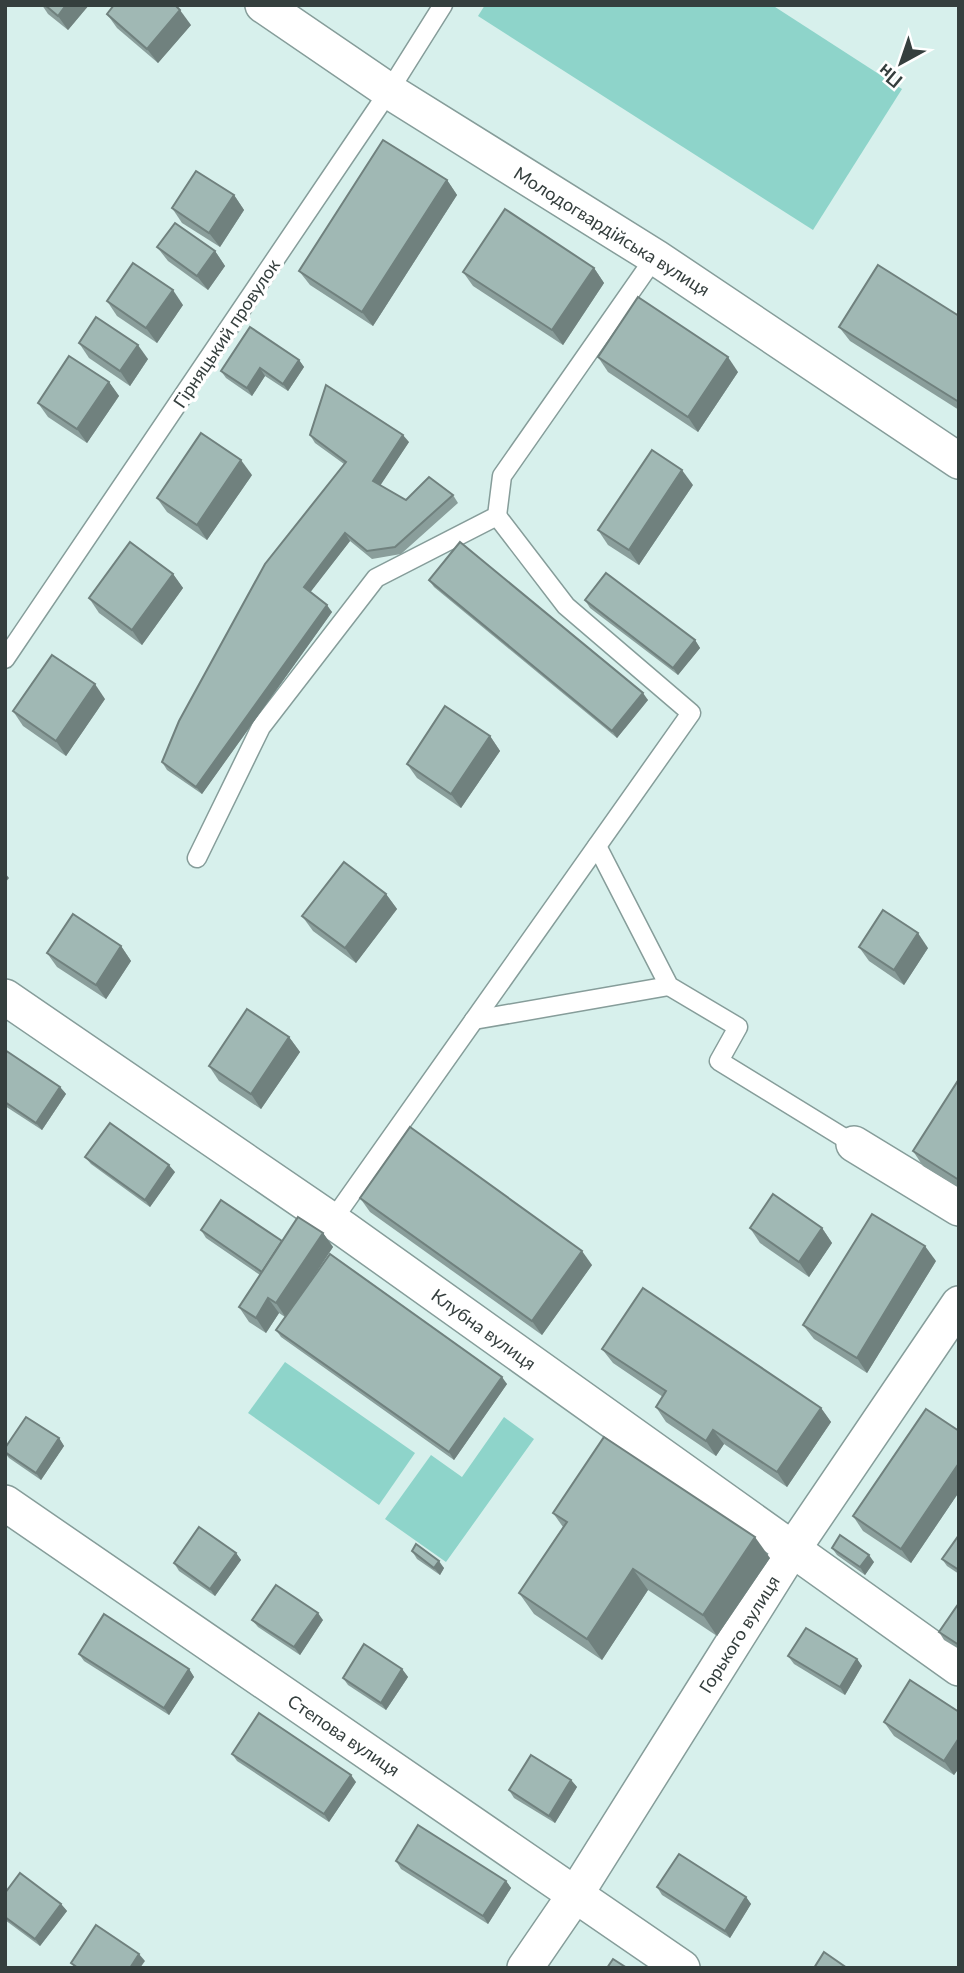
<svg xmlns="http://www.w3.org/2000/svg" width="964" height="1973" font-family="Lato,sans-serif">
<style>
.green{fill:#8ed4ca}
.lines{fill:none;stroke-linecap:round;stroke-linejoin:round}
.lane-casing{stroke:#869d9a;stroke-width:21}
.street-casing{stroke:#869d9a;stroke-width:38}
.lane{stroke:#fff;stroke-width:18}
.street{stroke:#fff;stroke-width:35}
.wall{fill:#8a9e9b}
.shaded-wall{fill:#70817e}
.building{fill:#a0b8b4;stroke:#70817e;stroke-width:2}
.labels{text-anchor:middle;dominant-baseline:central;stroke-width:7;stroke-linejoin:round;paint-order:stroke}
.street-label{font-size:18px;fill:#353f3e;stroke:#fff}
</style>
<rect width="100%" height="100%" fill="#d7f0ec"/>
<g class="green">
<polygon points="485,5 772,5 902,89 813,230 478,16"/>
<polygon points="285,1362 415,1453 379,1505 248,1413"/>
<polygon points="504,1417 534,1439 446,1562 385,1519 431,1455 462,1477"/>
</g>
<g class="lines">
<defs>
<g id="lane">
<polyline points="5,659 389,91 443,5"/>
<polyline points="597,846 669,986 738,1027 719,1061 854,1144"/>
<polyline points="197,858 261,727 376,578 497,516 502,476 655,257"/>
<polyline points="474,1020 669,986"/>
<polyline points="332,1221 691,713 566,606 497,516"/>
</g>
<g id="street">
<polyline points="263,5 389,91 655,257 959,461"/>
<polyline points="5,997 344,1229 959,1668"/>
<polyline points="854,1144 959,1208"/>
<polyline points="5,1503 682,1968"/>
<polyline points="525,1968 575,1895 784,1562 959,1304"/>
</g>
</defs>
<use href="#lane" class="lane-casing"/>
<use href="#street" class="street-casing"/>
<use href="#lane" class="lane"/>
<use href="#street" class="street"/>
</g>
<g class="wall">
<polygon points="42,5 89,5 68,30 48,14"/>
<polygon points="107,14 191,25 158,63 117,28"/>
<polygon points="447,180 457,195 373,326 310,285 299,271"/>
<polygon points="234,195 244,210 220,247 182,223 172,208"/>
<polygon points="157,247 215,251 225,266 208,290 168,261"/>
<polygon points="594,268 604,283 563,345 473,286 463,272"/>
<polygon points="107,301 183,305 157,343 117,316"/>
<polygon points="959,316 959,410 850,341 839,327"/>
<polygon points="79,343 148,359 130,386 89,358"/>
<polygon points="598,357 738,372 698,432 608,372"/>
<polygon points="299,360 304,367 288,391 265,376 252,396 226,378 221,371"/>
<polygon points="109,382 119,396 87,443 48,417 38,403"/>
<polygon points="310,435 409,442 380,485 406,500 453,495 458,503 401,554 372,559 350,541 310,592 332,612 202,794 167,770 162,762 344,464 315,443"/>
<polygon points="252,475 207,540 167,512 157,498"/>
<polygon points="693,485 639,565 608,545 598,530"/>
<polygon points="173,574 183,588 142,645 99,613 89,598"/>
<polygon points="429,580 648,700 617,738 434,587"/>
<polygon points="585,600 695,640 700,648 678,675 590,608"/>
<polygon points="105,699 66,756 23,726 13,711"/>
<polygon points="490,736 500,751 461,808 417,778 407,764"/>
<polygon points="386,894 397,909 356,963 313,931 302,916"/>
<polygon points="121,946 131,961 106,999 57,967 47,953"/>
<polygon points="859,947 928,948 904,985 869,961"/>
<polygon points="289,1037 300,1052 261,1109 219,1081 209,1066"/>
<polygon points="5,1050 60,1087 66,1094 42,1130 5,1106"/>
<polygon points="959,1079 959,1188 923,1166 913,1151"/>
<polygon points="85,1157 175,1172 150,1207 91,1164"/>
<polygon points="360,1198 592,1265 542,1335 370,1212"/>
<polygon points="750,1228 822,1228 832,1243 809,1277 760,1243"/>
<polygon points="201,1230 282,1241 323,1233 333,1247 309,1283 507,1384 454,1460 281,1337 276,1330 285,1317 279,1313 266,1333 249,1322 239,1307 260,1275 206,1238"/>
<polygon points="936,1261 867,1373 814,1339 803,1325"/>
<polygon points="602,1349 821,1408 831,1422 787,1487 724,1444 716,1456 666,1422 656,1407 663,1397 613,1363"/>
<polygon points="959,1431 959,1492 911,1563 863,1531 853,1516"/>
<polygon points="59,1438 64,1446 41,1480 9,1458 5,1453 5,1448"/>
<polygon points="553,1513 770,1558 717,1636 648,1590 602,1660 534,1614 519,1593 563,1527"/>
<polygon points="959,1535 959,1574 947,1566 942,1559"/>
<polygon points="832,1548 874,1562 865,1575 837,1555"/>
<polygon points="412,1551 444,1568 440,1575 417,1559"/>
<polygon points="236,1553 241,1560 215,1596 179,1571 174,1563"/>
<polygon points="959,1603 959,1649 944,1640 939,1632"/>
<polygon points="252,1620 323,1620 300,1655 258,1627"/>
<polygon points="79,1654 189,1669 194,1677 169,1715 84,1661"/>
<polygon points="788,1656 857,1659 862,1666 845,1695 794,1664"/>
<polygon points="402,1669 408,1677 386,1710 348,1685 343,1678"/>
<polygon points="959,1712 959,1768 954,1775 894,1736 884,1722"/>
<polygon points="232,1754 356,1782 329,1822 237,1761"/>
<polygon points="571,1780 577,1787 555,1823 514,1798 509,1790"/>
<polygon points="396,1861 506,1881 511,1888 488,1924 401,1869"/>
<polygon points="657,1887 746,1897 751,1904 730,1938 662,1895"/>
<polygon points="5,1893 61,1904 67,1911 40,1946 5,1920"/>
</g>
<g class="shaded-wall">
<polygon points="66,5 89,5 68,30 58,16"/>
<polygon points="180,10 191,25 158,63 147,49"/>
<polygon points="447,180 457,195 373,326 362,312"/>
<polygon points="234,195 244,210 220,247 209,233"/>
<polygon points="215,251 225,266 208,290 197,276"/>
<polygon points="594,268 604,283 563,345 552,330"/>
<polygon points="173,290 183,305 157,343 146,328"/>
<polygon points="138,345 148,359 130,386 120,371"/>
<polygon points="728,357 738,372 698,432 688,417"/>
<polygon points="299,360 304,367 288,391 283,384"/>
<polygon points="260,368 265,376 252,396 247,388"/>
<polygon points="109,382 119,396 87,443 77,429"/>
<polygon points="403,435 409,442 378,489 373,481"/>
<polygon points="241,460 252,475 207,540 197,525"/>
<polygon points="682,470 693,485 639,565 629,550"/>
<polygon points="345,533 350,541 309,594 304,587"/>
<polygon points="173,574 183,588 142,645 132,630"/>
<polygon points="327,605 332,612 202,794 196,787"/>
<polygon points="695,640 700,648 678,675 673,668"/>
<polygon points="95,684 105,699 66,756 56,741"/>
<polygon points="643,693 648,700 617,738 612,731"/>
<polygon points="490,736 500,751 461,808 451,794"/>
<polygon points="5,873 9,878 5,883"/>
<polygon points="386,894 397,909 356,963 345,948"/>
<polygon points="918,933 928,948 904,985 894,970"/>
<polygon points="121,946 131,961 106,999 96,985"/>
<polygon points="289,1037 300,1052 261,1109 251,1094"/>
<polygon points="60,1087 66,1094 42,1130 36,1123"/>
<polygon points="169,1165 175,1172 150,1207 145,1200"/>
<polygon points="822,1228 832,1243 809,1277 799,1262"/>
<polygon points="323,1233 333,1247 286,1318 276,1303"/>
<polygon points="925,1246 936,1261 867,1373 857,1358"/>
<polygon points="582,1251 592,1265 542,1335 532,1321"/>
<polygon points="268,1298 279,1313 266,1333 256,1318"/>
<polygon points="502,1377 507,1384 454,1460 449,1452"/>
<polygon points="821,1408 831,1422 787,1487 777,1472"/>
<polygon points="713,1430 724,1444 716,1456 706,1441"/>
<polygon points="59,1438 64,1446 41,1480 36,1473"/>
<polygon points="959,1463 959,1492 911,1563 901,1549"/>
<polygon points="755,1537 770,1558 717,1636 703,1615"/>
<polygon points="236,1553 241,1560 215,1596 210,1589"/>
<polygon points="869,1555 874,1562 865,1575 860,1567"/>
<polygon points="439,1561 444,1568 440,1575 434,1568"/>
<polygon points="633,1569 648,1590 602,1660 587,1639"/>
<polygon points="318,1613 323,1620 300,1655 294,1647"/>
<polygon points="857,1659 862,1666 845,1695 840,1687"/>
<polygon points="189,1669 194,1677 169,1715 164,1708"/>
<polygon points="402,1669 408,1677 386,1710 381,1703"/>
<polygon points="959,1738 959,1768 954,1775 944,1761"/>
<polygon points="351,1775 356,1782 329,1822 324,1814"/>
<polygon points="571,1780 577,1787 555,1823 549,1816"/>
<polygon points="506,1881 511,1888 488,1924 483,1916"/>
<polygon points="746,1897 751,1904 730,1938 725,1931"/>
<polygon points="61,1904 67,1911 40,1946 35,1939"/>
<polygon points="139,1954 145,1961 140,1968 130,1968"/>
</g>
<g class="building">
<polygon points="45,5 66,5 58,16"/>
<polygon points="114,5 175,5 180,10 147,49 107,14"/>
<polygon points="383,140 447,180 362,312 299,271"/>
<polygon points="196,171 234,195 209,233 172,208"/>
<polygon points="505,209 594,268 552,330 463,272"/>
<polygon points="175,223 215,251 197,276 157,247"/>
<polygon points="133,263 173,290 146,328 107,301"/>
<polygon points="878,265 959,316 959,402 839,327"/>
<polygon points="638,297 728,357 688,417 598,357"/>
<polygon points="96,317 138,345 120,371 79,343"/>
<polygon points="250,327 299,360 283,384 260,368 247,388 221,371"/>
<polygon points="69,356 109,382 77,429 38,403"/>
<polygon points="326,385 403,435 373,481 406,500 429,477 453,495 395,547 367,551 345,533 304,587 327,605 196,787 162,762 179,721 265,564 346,462 310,435"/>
<polygon points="201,433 241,460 197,525 157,498"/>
<polygon points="652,450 682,470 629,550 598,530"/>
<polygon points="130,542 173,574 132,630 89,598"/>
<polygon points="460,542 643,693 612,731 429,580"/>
<polygon points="606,573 695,640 673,668 585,600"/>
<polygon points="52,655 95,684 56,741 13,711"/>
<polygon points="445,706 490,736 451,794 407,764"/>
<polygon points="344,862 386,894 345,948 302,916"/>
<polygon points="883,910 918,933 894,970 859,947"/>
<polygon points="73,914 121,946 96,985 47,953"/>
<polygon points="247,1009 289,1037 251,1094 209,1066"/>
<polygon points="5,1050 60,1087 36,1123 5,1102"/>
<polygon points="959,1079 959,1180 913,1151"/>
<polygon points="110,1123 169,1165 145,1200 85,1157"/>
<polygon points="410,1127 582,1251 532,1321 360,1198"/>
<polygon points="773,1194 822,1228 799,1262 750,1228"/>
<polygon points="221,1200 282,1241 262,1272 201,1230"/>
<polygon points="872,1214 925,1246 857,1358 803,1325"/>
<polygon points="298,1217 323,1233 276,1303 268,1298 256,1318 239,1307"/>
<polygon points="330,1254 502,1377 449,1452 276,1330"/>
<polygon points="643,1288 821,1408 777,1472 713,1430 706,1441 656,1407 666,1391 602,1349"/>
<polygon points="926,1409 959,1431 959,1463 901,1549 853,1516"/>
<polygon points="26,1417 59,1438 36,1473 5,1452 5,1448"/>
<polygon points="604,1437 755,1537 703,1615 633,1569 587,1639 519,1593 567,1522 553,1513"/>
<polygon points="199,1527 236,1553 210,1589 174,1563"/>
<polygon points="840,1535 869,1555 860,1567 832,1548"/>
<polygon points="959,1535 959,1570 942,1559"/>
<polygon points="416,1544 439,1561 434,1568 412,1551"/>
<polygon points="276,1585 318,1613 294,1647 252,1620"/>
<polygon points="959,1603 959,1645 939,1632"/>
<polygon points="104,1614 189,1669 164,1708 79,1654"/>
<polygon points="806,1628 857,1659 840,1687 788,1656"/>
<polygon points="364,1644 402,1669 381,1703 343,1678"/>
<polygon points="910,1680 959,1712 959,1738 944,1761 884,1722"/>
<polygon points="259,1713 351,1775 324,1814 232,1754"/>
<polygon points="531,1755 571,1780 549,1816 509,1790"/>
<polygon points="418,1825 506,1881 483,1916 396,1861"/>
<polygon points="679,1854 746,1897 725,1931 657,1887"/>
<polygon points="20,1873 61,1904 35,1939 5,1917 5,1893"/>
<polygon points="96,1925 139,1954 130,1968 78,1968 71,1963"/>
<polygon points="824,1952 847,1968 814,1968"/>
<polygon points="613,1959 627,1968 607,1968"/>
</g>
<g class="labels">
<g class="street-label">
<text transform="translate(612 231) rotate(32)">Молодогвардійська вулиця</text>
<text transform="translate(226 333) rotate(-56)">Гірняцький провулок</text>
<text transform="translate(484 1329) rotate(36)">Клубна вулиця</text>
<text transform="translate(739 1634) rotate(-58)">Горького вулиця</text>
<text transform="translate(344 1735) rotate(34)">Степова вулиця</text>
</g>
</g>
<rect width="964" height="1973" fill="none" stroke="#353f3e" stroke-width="14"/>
<g transform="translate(901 63) rotate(220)" stroke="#ffffff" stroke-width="5" paint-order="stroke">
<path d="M0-5L12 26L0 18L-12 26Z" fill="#353f3e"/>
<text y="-10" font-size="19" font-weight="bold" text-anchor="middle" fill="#353f3e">Пн</text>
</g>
</svg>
